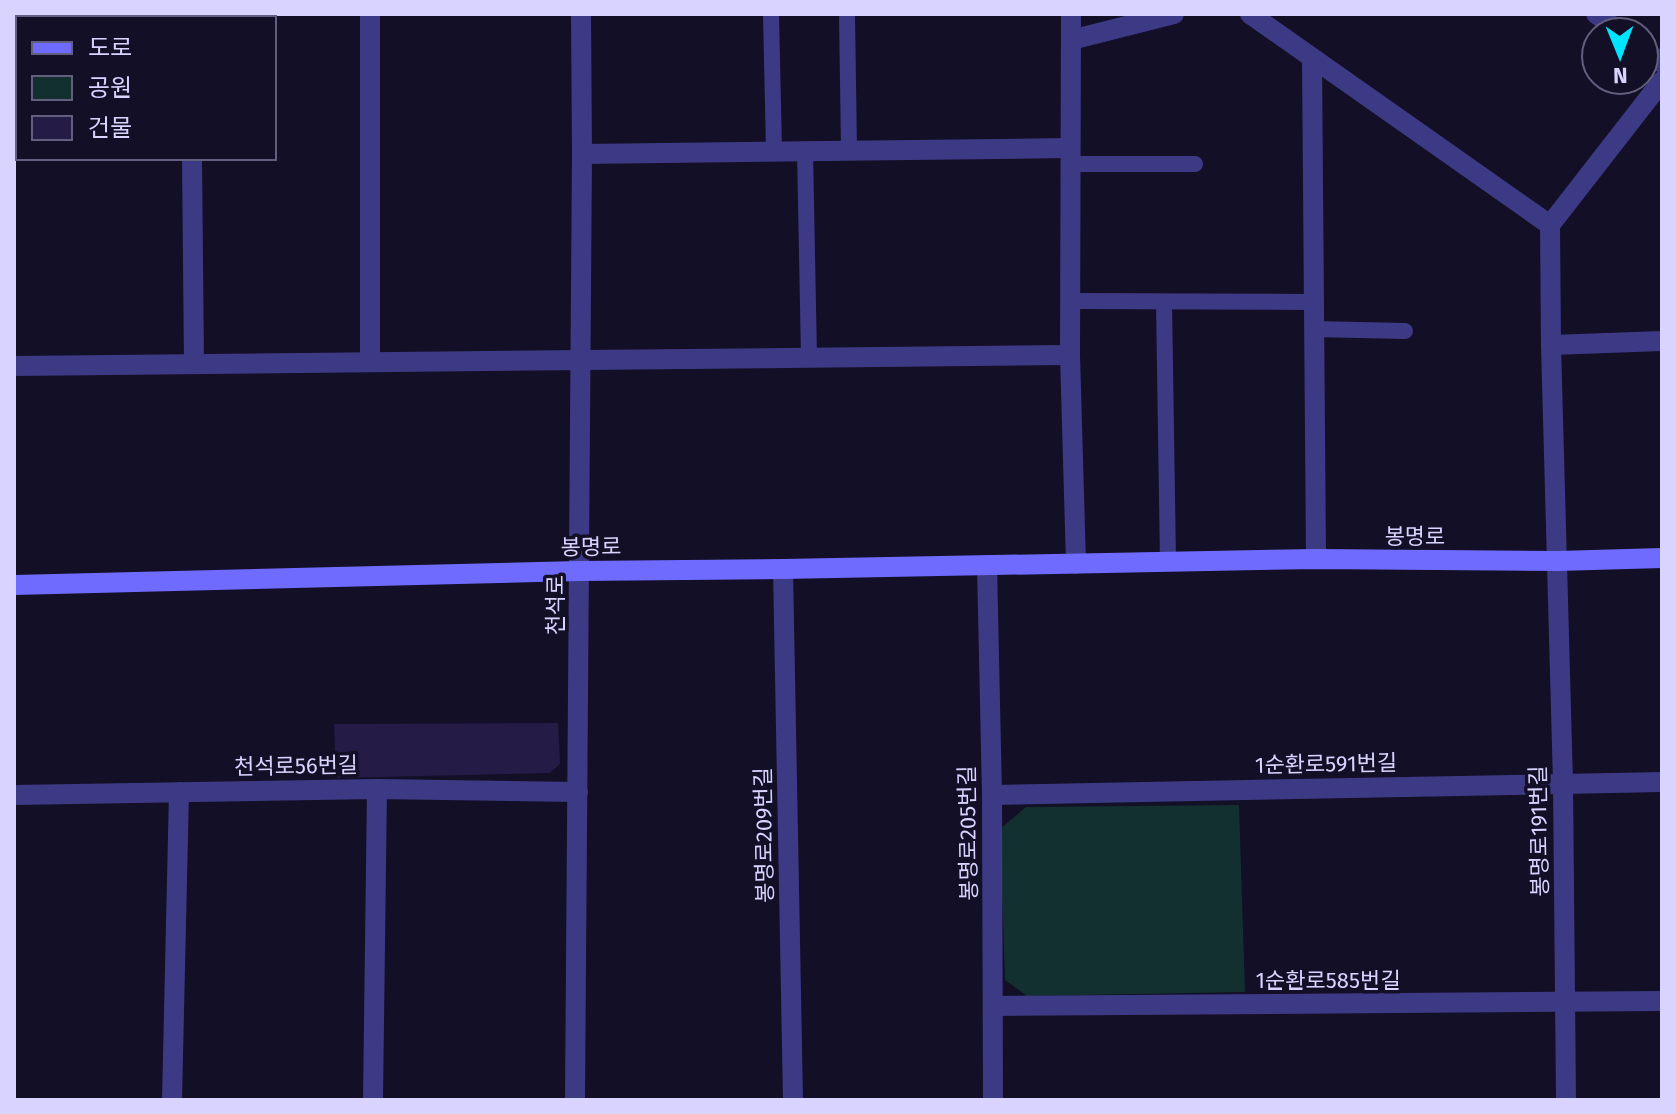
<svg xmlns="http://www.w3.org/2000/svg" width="1676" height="1114" font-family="'Fira Sans','Noto Sans KR',sans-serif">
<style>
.green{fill:#12302f}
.building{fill:#241b47}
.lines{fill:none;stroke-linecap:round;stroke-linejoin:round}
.lane{stroke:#3d3a85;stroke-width:16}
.street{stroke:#3d3a85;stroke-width:20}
.secondary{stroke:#6f6bff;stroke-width:20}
.labels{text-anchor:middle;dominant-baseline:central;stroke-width:7;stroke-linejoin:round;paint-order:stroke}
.street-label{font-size:22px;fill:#d9d4ff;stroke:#130f26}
</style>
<rect width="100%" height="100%" fill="#130f26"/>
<polygon class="green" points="1239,805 1245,992 1027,996 1005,980 1000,829 1026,807"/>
<polygon class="building" points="558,723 560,764 550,773 336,778 334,724"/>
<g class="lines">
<g class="lane">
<polyline points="771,14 774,151"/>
<polyline points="847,14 849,150"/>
<polyline points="805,151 809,357"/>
<polyline points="1070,164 1195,164"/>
<polyline points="1070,301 1314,302"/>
<polyline points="1164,302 1168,562"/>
<polyline points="1314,329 1405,331"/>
</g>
<g class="street">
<polyline points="191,14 191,18"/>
<polyline points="1071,14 1070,355 1076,564"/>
<polyline points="1250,14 1550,225"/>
<polyline points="1596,14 1621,32"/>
<polyline points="1071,40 1174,14"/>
<polyline points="1644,50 1662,63"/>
<polyline points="1312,59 1316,559"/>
<polyline points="582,154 1070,148"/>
<polyline points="192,158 194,364"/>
<polyline points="1551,345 1662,341"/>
<polyline points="370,362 370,14"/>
<polyline points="14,366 1070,355"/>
<polyline points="987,565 992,795 993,1100"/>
<polyline points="783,569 793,1100"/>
<polyline points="14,795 377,789 578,792"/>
<polyline points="992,795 1662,782"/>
<polyline points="994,1006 1662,1001"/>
<polyline points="172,1100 179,792"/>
<polyline points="373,1100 377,789"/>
<polyline points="575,1100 582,154 581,14"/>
<polyline points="1566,1100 1563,783 1551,345 1550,225 1662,81"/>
</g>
<polyline class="secondary" points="14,585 579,571 783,569 1316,559 1558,561 1662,558"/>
</g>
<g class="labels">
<g class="street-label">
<text x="1415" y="536">봉명로</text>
<text transform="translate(591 547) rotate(-1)">봉명로</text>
<text transform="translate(555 605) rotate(-90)">천석로</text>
<text transform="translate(1326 764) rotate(-1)">1순환로591번길</text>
<text transform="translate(296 766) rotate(-1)">천석로56번길</text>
<text transform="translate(1539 831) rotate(-91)">봉명로191번길</text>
<text transform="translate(968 833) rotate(-91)">봉명로205번길</text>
<text transform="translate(764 835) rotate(-91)">봉명로209번길</text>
<text x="1328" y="980">1순환로585번길</text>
</g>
</g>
<rect width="1676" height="1114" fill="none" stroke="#d9d4ff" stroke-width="32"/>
<rect x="16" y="16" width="260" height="144" fill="#130f26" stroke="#625e7d" stroke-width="2"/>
<rect x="32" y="42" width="40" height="12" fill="#6f6bff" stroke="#625e7d" stroke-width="2"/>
<text x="88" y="56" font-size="24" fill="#d9d4ff">도로</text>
<rect x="32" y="76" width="40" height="24" fill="#12302f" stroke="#625e7d" stroke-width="2"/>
<text x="88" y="96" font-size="24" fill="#d9d4ff">공원</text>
<rect x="32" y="116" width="40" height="24" fill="#241b47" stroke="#625e7d" stroke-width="2"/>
<text x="88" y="136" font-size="24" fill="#d9d4ff">건물</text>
<g transform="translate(1620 56) rotate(179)"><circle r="38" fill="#130f26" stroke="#625e7d" stroke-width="2"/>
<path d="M0-6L14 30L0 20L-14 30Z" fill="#00e5ff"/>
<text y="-12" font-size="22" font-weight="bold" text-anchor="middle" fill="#d9d4ff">N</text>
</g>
</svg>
